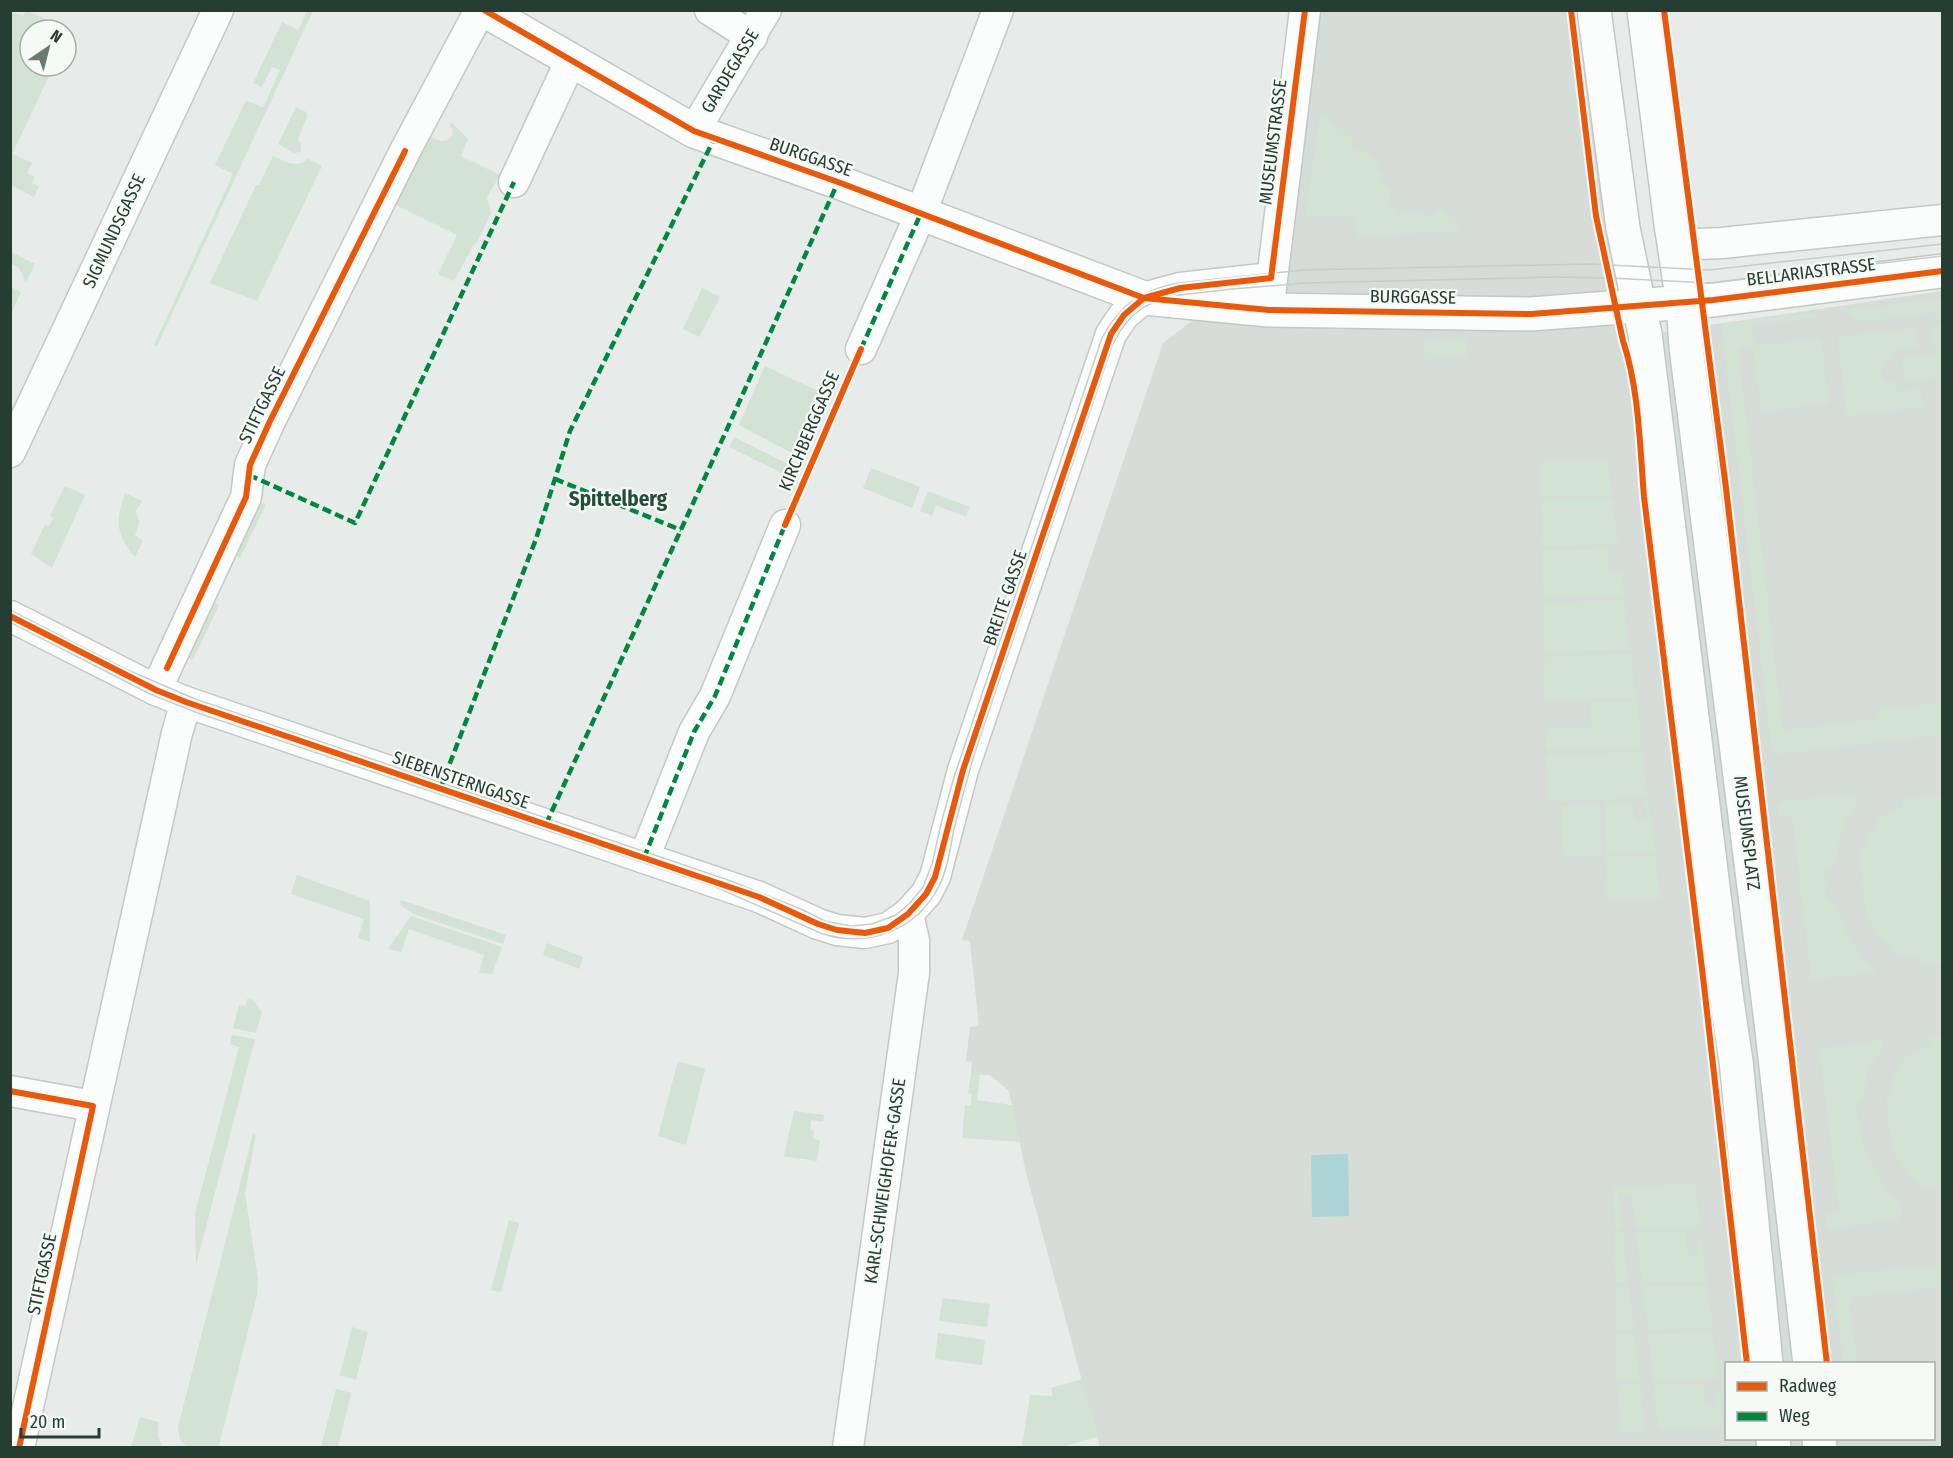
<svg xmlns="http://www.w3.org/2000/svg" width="1953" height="1458" font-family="'Fira Sans Condensed',sans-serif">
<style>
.built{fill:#d6dcd8;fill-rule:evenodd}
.green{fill:#d2e2d5}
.water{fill:#add4d5}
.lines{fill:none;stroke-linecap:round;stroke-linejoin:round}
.minor-casing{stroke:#c4c8c6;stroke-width:33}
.secondary-casing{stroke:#c3c8c6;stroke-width:36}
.minor{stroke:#fbfcfc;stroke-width:30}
.secondary{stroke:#fbfcfc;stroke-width:33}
.tram{stroke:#c8ccca;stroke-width:1.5}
.quiet{stroke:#00873e;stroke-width:4.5;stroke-dasharray:9 4.5;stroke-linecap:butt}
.cycleway-casing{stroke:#f6faf7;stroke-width:10}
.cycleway{stroke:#e8590c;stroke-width:6}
.labels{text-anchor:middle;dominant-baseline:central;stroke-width:4.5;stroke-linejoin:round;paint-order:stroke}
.street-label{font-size:18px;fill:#263d34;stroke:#f6faf7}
.quarter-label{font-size:21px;font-weight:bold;fill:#244d3e;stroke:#f6faf7}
</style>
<rect width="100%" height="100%" fill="#e7ebe9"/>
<path class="built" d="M 1597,10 L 1613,18 L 1655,333 L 1942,291 L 1942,1447 L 1100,1447 L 1026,1173 L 1009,1091 L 990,1075 L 971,1074 L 972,1062 L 966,1061 L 970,1027 L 979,1026 L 970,941 L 962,940 L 1163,343 L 1282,252 L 1317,11 ZM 1726,1364 L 1934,1364 L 1934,1438 L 1726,1438 Z"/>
<g class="green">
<polygon points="10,11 23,16 26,11 52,22 49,28 53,30 30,30 30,66 54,66 12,154 32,163 27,173 35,177 32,183 39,186 34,197 11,185"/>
<polygon points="307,11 312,13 157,346 154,345 233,174 215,165 246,100 263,108 280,70 272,67 262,87 253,83 282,22 298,30"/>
<polygon points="296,107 306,112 307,117 298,139 301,146 300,152 294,153 278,144"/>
<path d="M 1322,116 L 1327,117 L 1355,141 L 1349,150 L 1362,150 L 1380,164 L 1376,170 L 1383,175 L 1379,180 L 1391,189 L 1389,201 C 1401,216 1405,216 1423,211 L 1432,218 L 1440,207 L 1459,222 L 1460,228 L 1455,232 L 1357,236 L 1356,217 L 1305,217 L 1319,120 Z"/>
<path d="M 451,122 L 468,139 L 461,156 L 500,175 L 487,197 L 491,213 L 476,244 L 474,244 L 454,281 L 438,274 L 457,235 L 396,205 L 428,140 L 430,136 C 438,142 445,143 452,136 L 453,130 L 450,125 Z"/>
<path d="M 273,156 C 286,162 295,169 308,159 L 322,166 L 257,301 L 210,283 L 256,185 L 259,185 Z"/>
<polygon points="11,252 35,264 26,282 19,268 11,264"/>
<polygon points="11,287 21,292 11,315"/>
<polygon points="702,288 720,297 699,337 683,329"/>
<polygon points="1942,298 1942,312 1858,322 1843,310"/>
<polygon points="1815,312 1816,318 1752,326 1754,346 1821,338 1829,403 1761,412 1753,347 1738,348 1783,730 1877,719 1879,716 1878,710 1942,702 1942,735 1772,755 1721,324"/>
<polygon points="1942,325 1942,345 1933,346 1931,326"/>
<polygon points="1915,328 1918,347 1892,351 1893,357 1884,363 1882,374 1886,380 1895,383 1896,391 1921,388 1924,407 1847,416 1837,337"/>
<polygon points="1466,339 1467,358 1425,359 1425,340"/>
<polygon points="1942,352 1942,377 1904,382 1901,357"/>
<polygon points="765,366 820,392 792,453 739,425"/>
<polygon points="734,437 788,464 784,474 729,447"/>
<polygon points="1608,459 1612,495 1541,496 1540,461"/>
<polygon points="871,468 920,487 912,508 863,488"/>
<polygon points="65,486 85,495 52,568 31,554 45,525 49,526 54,518 50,516"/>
<polygon points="928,491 970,507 966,517 936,505 932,516 920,511"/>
<path d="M 125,493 L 142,501 L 136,510 L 139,523 L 135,535 L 143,541 L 135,557 C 116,534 115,521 125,493 Z"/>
<polygon points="1612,499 1618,544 1543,546 1541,500"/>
<polygon points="256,500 266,505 240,558 231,553"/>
<polygon points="1619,548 1608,551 1610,573 1621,572 1624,596 1543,598 1542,550"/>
<polygon points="1624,600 1630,650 1545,652 1543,602"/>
<polygon points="210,601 219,605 193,660 184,656"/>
<polygon points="1631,654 1636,698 1545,700 1545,657"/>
<polygon points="1637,701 1642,748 1546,750 1545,729 1591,727 1590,703"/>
<polygon points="1643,752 1648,798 1548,801 1546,755"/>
<path d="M 1850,793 L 1855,794 L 1858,797 L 1858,803 L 1846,820 L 1840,837 L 1836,863 L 1831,868 L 1824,869 L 1827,900 C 1843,904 1840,922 1847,935 C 1854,947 1865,958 1874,969 L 1875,973 L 1811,980 L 1792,815 L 1779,816 L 1777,802 Z"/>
<polygon points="1942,795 1942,869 1941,869 1938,880 1942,889 1942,965 1921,967 1920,958 1893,954 1867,919 1859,855 1879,817 1902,808 1902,799"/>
<polygon points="1632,802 1635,821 1647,820 1644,802 1649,802 1655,852 1606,854 1605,803"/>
<polygon points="1599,805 1602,855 1563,856 1561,806"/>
<polygon points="1655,856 1661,899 1607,900 1606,857"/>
<polygon points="297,875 370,901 370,942 358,938 364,919 291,894"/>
<polygon points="401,900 506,935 503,944 414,914 400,905"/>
<polygon points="411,916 502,947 492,974 479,973 484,955 409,929 401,952 388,949"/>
<polygon points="547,943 583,957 579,969 543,955"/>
<polygon points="247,999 253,1000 262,1012 256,1033 233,1028 239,1005 246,1006"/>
<path d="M 1942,1034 L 1942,1191 C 1927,1190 1915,1185 1906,1171 C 1900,1163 1900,1158 1892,1152 L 1885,1094 L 1890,1091 C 1893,1085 1893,1078 1896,1072 C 1902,1056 1915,1050 1930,1045 L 1929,1035 Z"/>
<polygon points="232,1035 255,1039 196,1265 195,1214 239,1047 230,1044"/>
<path d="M 1882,1039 L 1884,1048 C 1879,1054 1873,1060 1869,1068 C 1864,1079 1868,1096 1856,1103 L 1863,1146 L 1870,1161 L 1884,1185 L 1902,1204 L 1902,1214 L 1898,1220 L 1827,1229 L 1826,1214 L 1839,1212 L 1819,1048 L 1874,1043 L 1875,1040 Z"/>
<polygon points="678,1061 705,1069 686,1145 658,1136"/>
<polygon points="971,1074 980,1074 977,1100 1012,1105 1020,1142 962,1138 965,1106 971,1106 972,1094 968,1093"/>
<polygon points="794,1111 824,1115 823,1122 811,1120 810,1130 814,1131 813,1139 820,1140 817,1161 784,1156"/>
<polygon points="253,1133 256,1134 245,1193 258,1279 257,1295 219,1446 218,1448 187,1447 180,1440 178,1427"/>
<polygon points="1696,1184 1700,1227 1636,1228 1631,1194 1618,1193 1622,1229 1614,1228 1613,1187"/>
<polygon points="509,1220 519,1223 501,1292 491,1290"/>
<polygon points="1685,1231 1688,1256 1698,1255 1697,1242 1702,1242 1706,1282 1642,1283 1636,1233"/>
<polygon points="1614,1232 1623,1232 1628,1283 1615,1283"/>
<polygon points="1942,1265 1942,1287 1849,1298 1857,1363 1843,1363 1832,1275"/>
<polygon points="1707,1285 1713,1328 1648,1330 1642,1287"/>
<polygon points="1615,1287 1629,1288 1634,1330 1617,1330"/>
<polygon points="943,1298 990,1304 987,1327 939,1321"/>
<polygon points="352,1327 368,1332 356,1380 340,1375"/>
<polygon points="1713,1332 1718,1379 1653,1380 1648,1333"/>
<polygon points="938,1333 985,1340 982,1365 935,1359"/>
<polygon points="1616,1334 1634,1334 1640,1380 1617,1381"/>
<polygon points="1082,1379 1097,1437 1062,1447 1022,1447 1030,1395 1053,1396 1051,1388"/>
<polygon points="1704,1383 1705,1405 1716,1404 1715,1392 1720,1391 1723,1430 1659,1430 1653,1384"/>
<polygon points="1618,1385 1640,1385 1646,1431 1619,1432"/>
<polygon points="336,1389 351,1393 338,1447 321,1447"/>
<polygon points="140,1417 158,1422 158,1437 163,1447 131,1447"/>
</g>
<polygon class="water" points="1348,1154 1349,1216 1312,1217 1311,1155"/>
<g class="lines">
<defs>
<g id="minor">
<polyline points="710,10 752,37"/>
<polyline points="694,131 766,10"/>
<polyline points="514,182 571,60"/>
<polyline points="1674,245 1722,243 1942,220"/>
<polyline points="1270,296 1305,10"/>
<polyline points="861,349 921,213 998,10"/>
<polyline points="10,452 218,10"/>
<polyline points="10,616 156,690 186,702 759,897 818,924 837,930 865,933 888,928 908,914 926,894 935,877 963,770 1111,334 1124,315 1144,298 1180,288 1271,278"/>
<polyline points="156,690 246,497 250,465 270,421 405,151 480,10"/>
<polyline points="644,858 694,732 715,696 785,525"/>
<polyline points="10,1091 93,1106"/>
<polyline points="19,1448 177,733 186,702"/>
<polyline points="848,1448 914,973 914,940 908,914"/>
</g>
<g id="secondary">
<polyline points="484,10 694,131 838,182 1144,298 1269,310 1531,314 1713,300 1942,271"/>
<polyline points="1594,10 1623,228 1645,334 1727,1001 1736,1061 1766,1364"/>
<polyline points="1644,10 1671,224 1683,303 1686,347 1771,1022 1810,1364"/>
<polyline points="1773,1438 1774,1448"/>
<polyline points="1819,1438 1820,1448"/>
</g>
</defs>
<use href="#minor" class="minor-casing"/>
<use href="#secondary" class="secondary-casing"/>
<use href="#minor" class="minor"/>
<use href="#secondary" class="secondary"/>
<g class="tram">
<path d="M 10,610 L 123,668 L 195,699 L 728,880 L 801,909 L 825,921 L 851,926 L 872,924 L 896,915 L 910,903 L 923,887 L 932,864 L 942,820 L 954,777 L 1102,338 C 1119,305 1141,290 1178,283 L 1303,270 L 1590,264 L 1709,270 L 1942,244"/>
<path d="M 10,622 L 150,694 L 198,713 L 713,886 L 823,934 C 869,948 917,930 939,886 C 948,868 950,848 954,829 C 961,802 968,775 976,749 L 1112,346 L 1120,331 L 1131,317 L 1144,307 L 1157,301 L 1180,295 L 1232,289 L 1306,283 L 1553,277 L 1609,278 L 1711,283 L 1942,256"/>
</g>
<g class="quiet">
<polyline points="861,349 921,213"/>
<polyline points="249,475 355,523 514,182"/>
<polyline points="555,479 681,530"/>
<polyline points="440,789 536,539 570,431 714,139"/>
<polyline points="546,824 728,427 838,182"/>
<polyline points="644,858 694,732 715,696 785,525"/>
</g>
<defs>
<g id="cycleway">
<polyline points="484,10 694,131 838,182 1144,298 1269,310 1531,314 1713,300 1942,271"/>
<path d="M 1571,10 L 1596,216 L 1623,341 C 1639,388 1640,448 1644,497 L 1703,977 L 1747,1364"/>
<polyline points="1664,10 1726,488 1827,1364"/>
<polyline points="785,525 861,349"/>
<polyline points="10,616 156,690 186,702 759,897 818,924 837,930 865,933 888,928 908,914 926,894 935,877 963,770 1111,334 1124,315 1144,298 1180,288 1271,278 1305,10"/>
<polyline points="167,668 246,497 250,465 270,421 405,151"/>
<polyline points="10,1091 93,1106 19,1448"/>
</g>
</defs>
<use href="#cycleway" class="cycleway-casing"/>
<use href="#cycleway" class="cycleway"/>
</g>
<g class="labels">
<g class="street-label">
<text transform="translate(730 71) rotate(-59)">GARDEGASSE</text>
<text transform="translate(1273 142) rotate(-83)">MUSEUMSTRASSE</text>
<text transform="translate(811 157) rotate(19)">BURGGASSE</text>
<text transform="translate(114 231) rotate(-65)">SIGMUNDSGASSE</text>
<text transform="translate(1811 272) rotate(-7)">BELLARIASTRASSE</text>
<text transform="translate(1413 297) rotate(1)">BURGGASSE</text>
<text transform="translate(262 405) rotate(-64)">STIFTGASSE</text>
<text transform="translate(809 431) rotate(-67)">KIRCHBERGGASSE</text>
<text transform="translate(1005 598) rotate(-71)">BREITE GASSE</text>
<text transform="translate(461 780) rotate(19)">SIEBENSTERNGASSE</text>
<text transform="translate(1747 833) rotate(83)">MUSEUMSPLATZ</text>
<text transform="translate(885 1181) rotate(-82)">KARL-SCHWEIGHOFER-GASSE</text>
<text transform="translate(42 1274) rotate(-78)">STIFTGASSE</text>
</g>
<g class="quarter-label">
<text x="618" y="499">Spittelberg</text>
</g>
</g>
<rect width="1953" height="1458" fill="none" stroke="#263d34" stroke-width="24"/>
<rect x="1725" y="1362" width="210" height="78" fill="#f6faf7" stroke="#a3aea9" stroke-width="1.5"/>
<rect x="1737" y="1382" width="30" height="9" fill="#e8590c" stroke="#a3aea9" stroke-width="1.5"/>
<text x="1779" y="1392" font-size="18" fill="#263d34">Radweg</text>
<rect x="1737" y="1412" width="30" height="9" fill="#00873e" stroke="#a3aea9" stroke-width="1.5"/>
<text x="1779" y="1422" font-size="18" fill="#263d34">Weg</text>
<g transform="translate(48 48) rotate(35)"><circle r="28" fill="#f6faf7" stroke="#a3aea9" stroke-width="1.5"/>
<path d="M0-4.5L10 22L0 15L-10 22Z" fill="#6a7a73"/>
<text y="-9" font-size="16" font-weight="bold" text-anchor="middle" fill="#263d34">N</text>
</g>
<path d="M21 1428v9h78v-9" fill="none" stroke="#263d34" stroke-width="3"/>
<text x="30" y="1428" font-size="18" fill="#263d34" stroke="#f6faf7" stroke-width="4.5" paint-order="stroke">20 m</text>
</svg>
